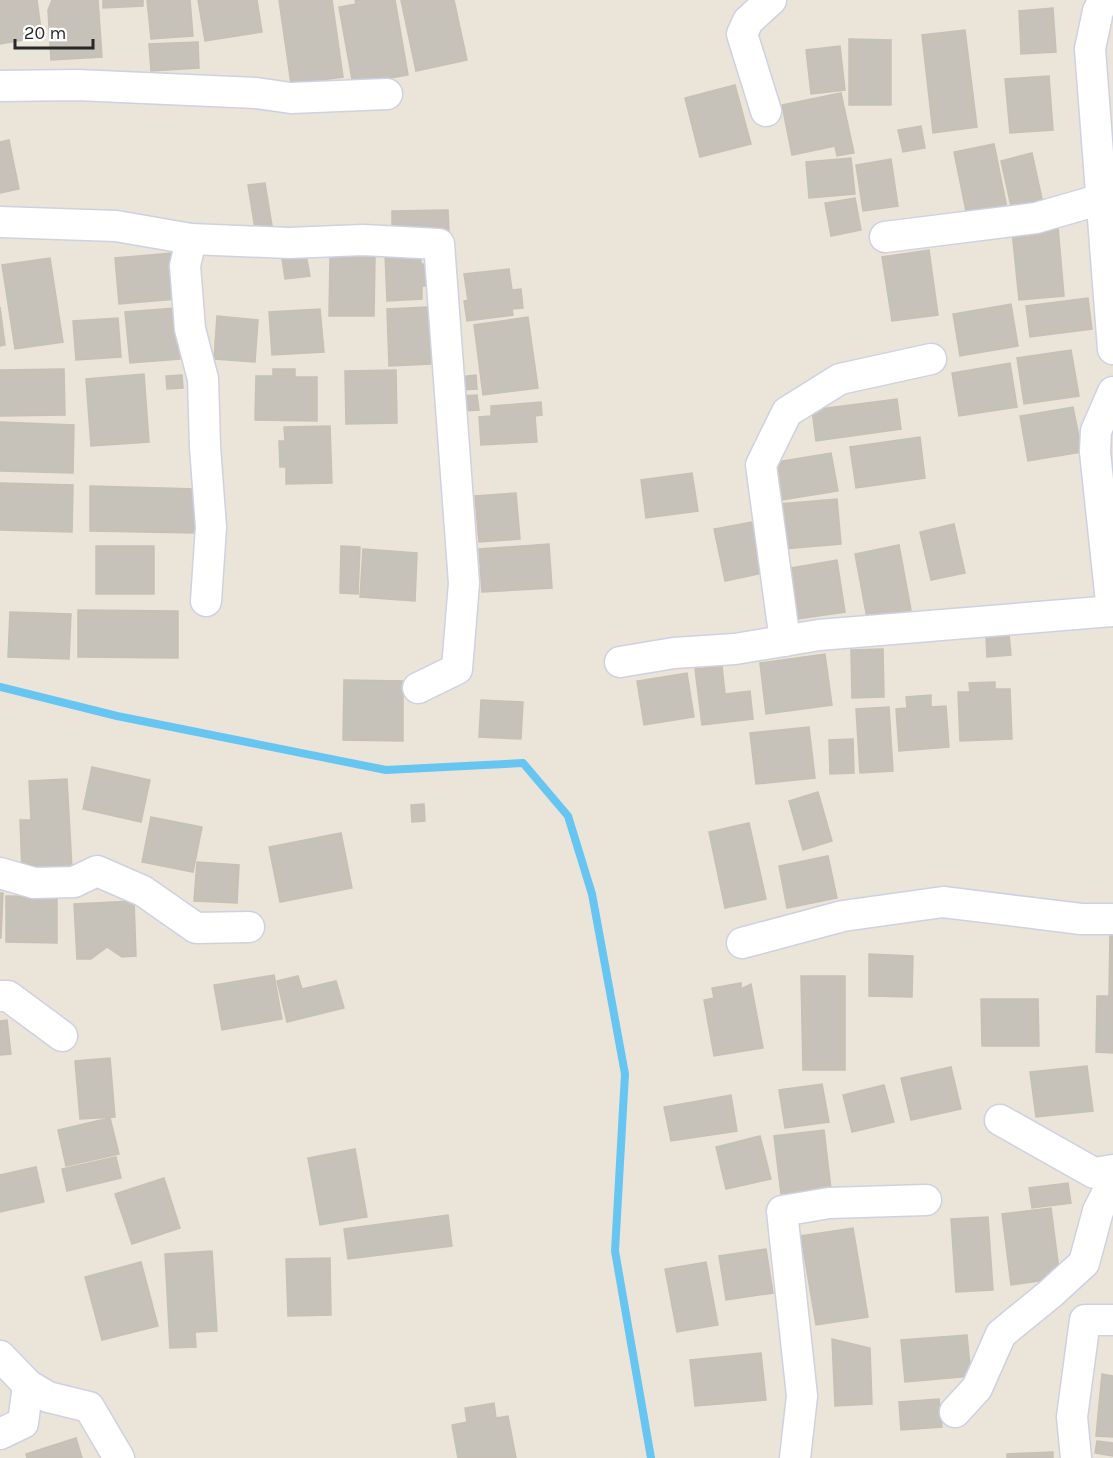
<svg xmlns="http://www.w3.org/2000/svg" width="1113" height="1458" font-family="Karla,sans-serif">
<style>
.lines{fill:none;stroke-linecap:round;stroke-linejoin:round}
.stream{stroke:#67c5f2;stroke-width:8}
.building{fill:#c6c1b9;stroke:#c6c1b3;stroke-width:1.5}
.street-casing{stroke:#ced1e2;stroke-width:33}
.street{stroke:#fff;stroke-width:30}
</style>
<rect width="100%" height="100%" fill="#ebe4d9"/>
<g class="lines">
<polyline class="stream" points="0,687 117,716 386,770 523,763 568,816 592,894 625,1074 615,1251 651,1458"/>
</g>
<g class="building">
<polygon points="0,0 37,0 42,37 0,44"/>
<polygon points="52,0 98,0 102,57 51,60 48,10"/>
<polygon points="103,0 143,0 143,6 103,8"/>
<polygon points="147,0 190,0 193,36 151,39"/>
<polygon points="198,0 257,0 262,32 205,41"/>
<polygon points="279,0 332,0 343,77 291,84"/>
<polygon points="355,0 395,0 408,75 353,85 339,7 356,4"/>
<polygon points="401,0 454,0 467,60 416,71"/>
<polygon points="1053,8 1056,52 1021,54 1019,11"/>
<polygon points="965,30 977,127 933,133 922,35"/>
<polygon points="849,39 891,40 891,105 849,105"/>
<polygon points="198,42 199,68 151,71 149,44"/>
<polygon points="840,46 845,90 811,94 806,50"/>
<polygon points="1049,76 1053,130 1010,133 1005,79"/>
<polygon points="735,85 751,144 700,157 685,98"/>
<polygon points="841,93 854,153 837,156 835,146 792,155 782,105"/>
<polygon points="921,126 925,148 903,152 898,130"/>
<polygon points="9,140 19,189 0,193 0,142"/>
<polygon points="994,144 1007,208 967,216 954,152"/>
<polygon points="1032,153 1044,208 1013,215 1001,161"/>
<polygon points="851,158 855,194 809,198 806,162"/>
<polygon points="891,159 898,206 863,211 856,165"/>
<polygon points="265,183 272,226 255,229 248,185"/>
<polygon points="855,198 861,230 831,236 825,203"/>
<polygon points="448,210 449,232 392,232 392,211"/>
<polygon points="1058,227 1064,296 1019,300 1012,231"/>
<polygon points="929,250 938,315 892,321 882,257"/>
<polygon points="421,251 421,264 426,264 427,286 422,286 422,299 387,301 385,254"/>
<polygon points="172,253 177,299 119,304 115,258"/>
<polygon points="306,255 310,276 285,279 282,258"/>
<polygon points="330,257 375,257 374,316 329,316"/>
<polygon points="50,258 63,342 15,349 2,265"/>
<polygon points="509,269 512,290 521,289 523,308 512,309 513,315 467,321 464,301 468,300 464,274"/>
<polygon points="1088,298 1092,329 1030,337 1026,306"/>
<polygon points="1011,304 1018,346 960,356 953,314"/>
<polygon points="0,307 5,345 0,346"/>
<polygon points="428,307 431,364 389,366 387,309"/>
<polygon points="176,308 180,359 130,363 125,312"/>
<polygon points="320,309 324,352 272,355 269,312"/>
<polygon points="217,316 258,320 255,362 214,359"/>
<polygon points="528,317 538,388 483,395 474,325"/>
<polygon points="118,318 121,357 76,360 73,321"/>
<polygon points="1071,350 1079,396 1024,404 1017,358"/>
<polygon points="1010,363 1017,407 959,416 952,373"/>
<polygon points="64,369 65,415 0,416 0,370"/>
<polygon points="273,369 295,369 295,377 317,377 317,421 255,420 256,376 273,376"/>
<polygon points="396,370 397,423 346,424 345,371"/>
<polygon points="144,374 149,442 91,446 86,379"/>
<polygon points="182,375 183,388 167,389 166,376"/>
<polygon points="476,375 477,389 460,390 459,377"/>
<polygon points="477,395 479,410 462,411 461,396"/>
<polygon points="897,399 901,429 816,441 812,410"/>
<polygon points="541,402 542,415 535,416 537,442 481,445 479,417 491,416 491,406"/>
<polygon points="1073,407 1082,452 1028,461 1020,416"/>
<polygon points="0,422 74,425 73,473 0,471"/>
<polygon points="330,426 332,483 286,484 286,467 280,467 279,441 285,441 284,427"/>
<polygon points="920,437 925,478 856,488 850,447"/>
<polygon points="831,453 838,491 782,500 776,462"/>
<polygon points="692,473 698,511 646,518 641,480"/>
<polygon points="0,483 73,485 72,532 0,530"/>
<polygon points="90,486 198,489 198,533 90,531"/>
<polygon points="516,493 520,539 479,542 475,496"/>
<polygon points="837,499 841,544 783,549 779,504"/>
<polygon points="757,521 768,572 725,581 714,529"/>
<polygon points="954,524 965,573 931,580 920,532"/>
<polygon points="549,544 552,588 482,592 479,549"/>
<polygon points="899,545 911,610 867,618 855,554"/>
<rect x="96" y="546" width="58" height="48"/>
<polygon points="341,546 360,547 358,594 340,593"/>
<polygon points="363,549 417,553 415,601 360,597"/>
<polygon points="837,560 845,612 798,619 790,568"/>
<polygon points="78,610 178,611 178,658 78,657"/>
<polygon points="10,612 71,614 69,659 8,657"/>
<polygon points="1009,634 1011,655 987,657 986,636"/>
<polygon points="883,649 884,697 852,698 851,650"/>
<polygon points="825,654 832,705 766,714 760,663"/>
<polygon points="722,666 725,694 750,691 753,719 702,725 695,669"/>
<polygon points="687,673 694,717 644,725 637,681"/>
<polygon points="344,680 403,681 403,741 343,740"/>
<polygon points="995,682 995,689 1010,689 1012,739 960,741 958,692 970,692 969,683"/>
<polygon points="931,695 931,707 946,706 949,747 899,751 896,709 907,708 906,697"/>
<polygon points="481,700 523,702 521,739 479,737"/>
<polygon points="889,707 893,771 860,773 856,709"/>
<polygon points="809,727 815,778 756,784 750,733"/>
<polygon points="853,739 854,773 830,774 829,740"/>
<polygon points="92,767 150,780 141,822 83,809"/>
<polygon points="67,779 72,869 22,871 20,820 31,820 29,781"/>
<polygon points="818,792 832,841 803,850 789,801"/>
<polygon points="424,804 425,821 412,822 411,805"/>
<polygon points="151,817 202,827 193,872 142,862"/>
<polygon points="749,823 766,899 725,908 709,832"/>
<polygon points="341,833 352,888 280,902 269,847"/>
<polygon points="828,856 837,898 787,908 779,866"/>
<polygon points="197,862 239,865 237,903 194,901"/>
<polygon points="0,893 3,893 1,938 0,938"/>
<polygon points="6,896 57,897 57,943 6,942"/>
<polygon points="134,901 136,956 122,957 107,947 91,959 77,959 74,904"/>
<polygon points="1110,931 1113,931 1113,1053 1096,1052 1097,996 1109,996"/>
<polygon points="869,954 913,956 912,997 869,996"/>
<polygon points="274,975 282,1019 222,1030 214,985"/>
<polygon points="298,976 302,989 336,981 344,1008 287,1022 277,981"/>
<polygon points="801,976 845,976 845,1070 803,1070"/>
<polygon points="741,983 741,989 751,984 763,1048 714,1056 704,1000 714,998 712,988"/>
<polygon points="981,999 1038,999 1039,1046 982,1046"/>
<polygon points="7,1020 11,1054 0,1055 0,1021"/>
<polygon points="110,1058 115,1117 80,1119 75,1061"/>
<polygon points="1087,1066 1093,1111 1036,1117 1030,1072"/>
<polygon points="951,1067 961,1109 911,1120 901,1078"/>
<polygon points="822,1084 829,1122 785,1128 779,1090"/>
<polygon points="884,1085 894,1122 852,1132 843,1095"/>
<polygon points="731,1095 737,1131 671,1141 664,1107"/>
<polygon points="110,1118 119,1154 66,1166 58,1130"/>
<polygon points="824,1130 831,1189 781,1194 774,1136"/>
<polygon points="760,1136 771,1179 726,1189 716,1147"/>
<polygon points="355,1149 367,1217 320,1225 308,1158"/>
<polygon points="116,1157 121,1178 67,1191 62,1169"/>
<polygon points="36,1167 44,1202 0,1212 0,1175"/>
<polygon points="164,1178 180,1228 132,1244 115,1194"/>
<polygon points="1068,1183 1071,1203 1032,1208 1029,1188"/>
<polygon points="1051,1208 1060,1278 1011,1285 1002,1214"/>
<polygon points="448,1215 452,1246 348,1259 344,1229"/>
<polygon points="988,1217 993,1290 956,1292 951,1219"/>
<polygon points="853,1228 868,1317 816,1325 801,1236"/>
<polygon points="766,1249 773,1293 726,1300 719,1256"/>
<polygon points="212,1251 217,1331 195,1332 196,1347 170,1348 165,1254"/>
<polygon points="330,1258 331,1315 288,1316 286,1259"/>
<polygon points="141,1262 158,1326 102,1340 85,1277"/>
<polygon points="706,1262 718,1325 677,1332 665,1269"/>
<polygon points="967,1335 971,1376 905,1382 901,1340"/>
<polygon points="832,1339 870,1348 872,1404 835,1406"/>
<polygon points="761,1353 766,1400 695,1406 690,1360"/>
<polygon points="1102,1374 1113,1376 1113,1437 1096,1436"/>
<polygon points="939,1399 942,1427 901,1430 899,1402"/>
<polygon points="494,1403 496,1418 508,1416 516,1458 458,1458 452,1425 467,1422 465,1408"/>
<polygon points="76,1438 82,1458 27,1458 26,1454"/>
<polygon points="1097,1441 1113,1443 1113,1456 1095,1453"/>
<polygon points="1053,1452 1053,1458 1007,1458 1007,1454"/>
</g>
<g class="lines">
<defs>
<g id="street">
<polyline points="1104,0 1098,11 1090,49 1113,349"/>
<polyline points="0,86 77,85 256,93 291,98 387,94"/>
<polyline points="766,111 742,34 748,21 771,0"/>
<polyline points="0,222 116,226 191,239 289,243 363,240 439,244 464,583 457,669 418,688"/>
<polyline points="885,237 1036,218 1102,199"/>
<polyline points="191,239 185,266 190,329 203,379 205,447 211,527 206,601"/>
<polyline points="1112,611 1095,452 1096,431 1113,392"/>
<polyline points="785,641 761,465 787,412 840,379 931,359"/>
<polyline points="620,662 674,653 735,649 819,635 1113,611"/>
<polyline points="0,873 34,883 74,882 97,871 143,891 196,928 249,927"/>
<polyline points="742,943 843,916 943,902 1081,919 1113,919"/>
<polyline points="0,996 8,996 62,1036"/>
<polyline points="1000,1120 1094,1173 1113,1170"/>
<polyline points="0,1356 28,1385"/>
<polyline points="955,1412 977,1388 1001,1334 1050,1294 1084,1263 1098,1211 1113,1182"/>
<polyline points="0,1434 23,1423 28,1385 48,1397 89,1407 119,1458"/>
<polyline points="795,1458 802,1396 782,1211 829,1203 926,1200"/>
<polyline points="1076,1458 1072,1417 1085,1320 1113,1320"/>
</g>
</defs>
<use href="#street" class="street-casing"/>
<use href="#street" class="street"/>
</g>
<path d="M15 39v9h78v-9" fill="none" stroke="#282828" stroke-width="3"/>
<text x="24" y="39" font-size="18" fill="#282828" stroke="#ffffff" stroke-width="4.5" paint-order="stroke">20 m</text>
</svg>
